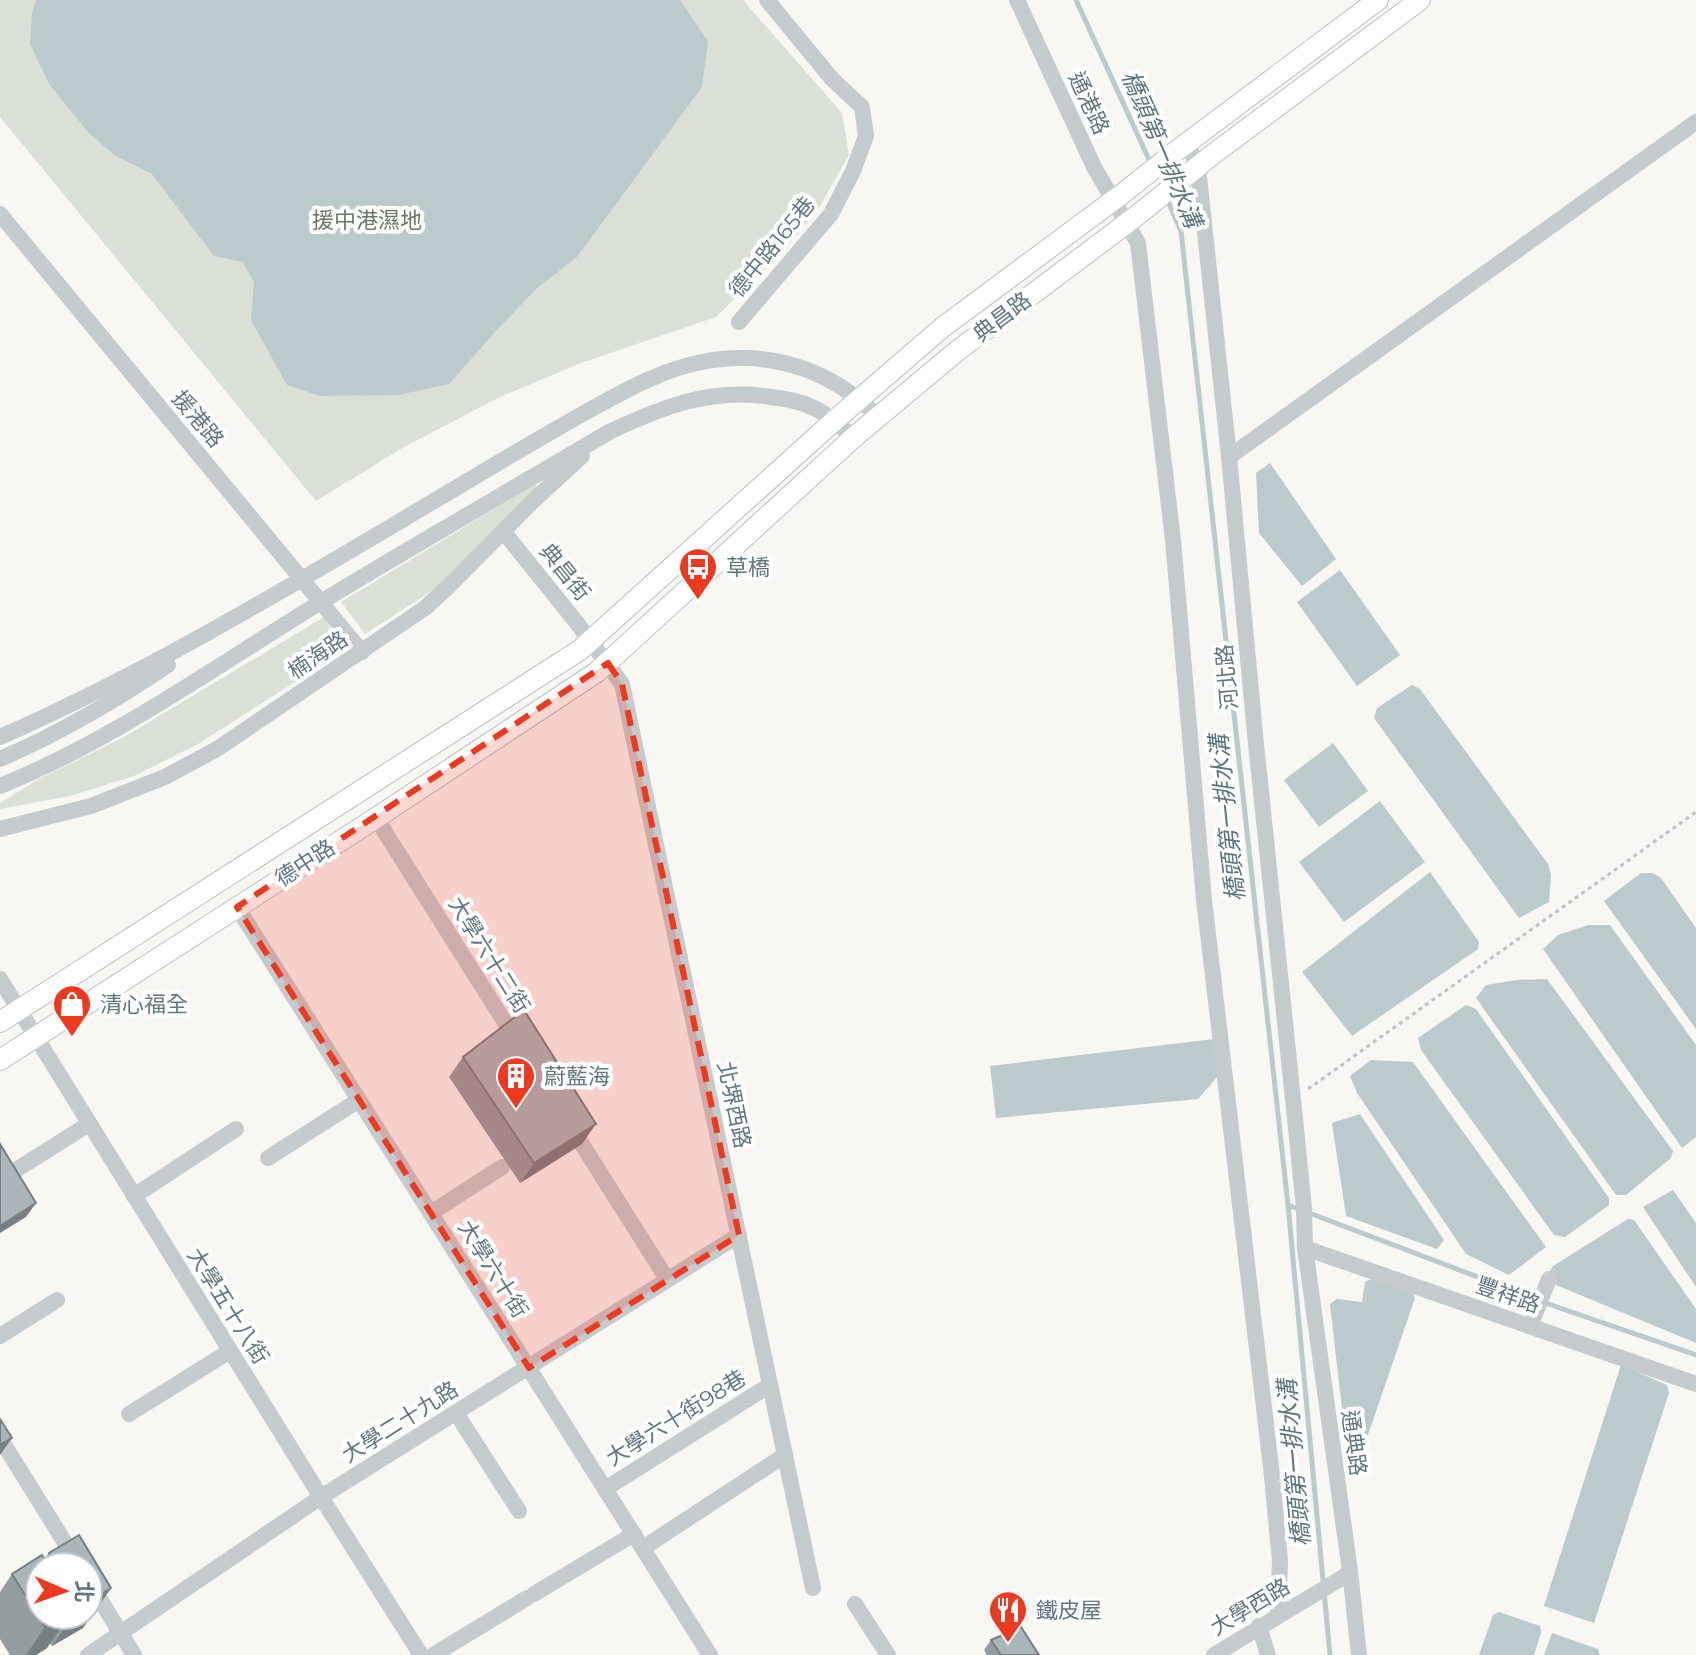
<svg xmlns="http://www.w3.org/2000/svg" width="1696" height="1655" font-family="Montserrat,'Noto Sans TC',sans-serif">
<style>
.green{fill:#dae0d5}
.water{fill:#bbcacd}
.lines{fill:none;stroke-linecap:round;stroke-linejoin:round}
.stream{stroke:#bbcacd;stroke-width:5}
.major-casing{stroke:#b8bdc0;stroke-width:22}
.path{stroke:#bec2c3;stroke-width:3;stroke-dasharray:4 4;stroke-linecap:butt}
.minor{stroke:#c5cacc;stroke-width:16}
.major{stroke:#fff;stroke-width:20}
.wall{fill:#939da0;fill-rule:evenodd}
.shaded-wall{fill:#787f82}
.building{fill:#abb6ba;stroke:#787f82;stroke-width:2}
.marked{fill:#ee391e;fill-opacity:0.2;stroke:#ee391e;stroke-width:6;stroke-dasharray:16 10;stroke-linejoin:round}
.labels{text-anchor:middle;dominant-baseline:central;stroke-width:8;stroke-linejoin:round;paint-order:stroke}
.street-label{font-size:22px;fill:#617681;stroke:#fff}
.park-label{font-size:22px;fill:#677960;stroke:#fff}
.poi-label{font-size:22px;fill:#617681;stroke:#fff;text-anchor:start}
.water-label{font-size:24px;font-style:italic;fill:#5b767c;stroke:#fff}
</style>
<rect width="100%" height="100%" fill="#f8f7f4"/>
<g class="green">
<polygon points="0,0 743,0 842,113 849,155 819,208 786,248 716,317 581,363 500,397 404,447 316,501 0,117"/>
<polygon points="534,485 538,486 446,580 424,596 365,634 341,602"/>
<polygon points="324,617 337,641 334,657 198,744 134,776 70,796 0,809 0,803 39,779 124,737"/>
</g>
<g class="water">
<polygon points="36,0 680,0 708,41 702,87 577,257 536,289 496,331 449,384 398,395 320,396 287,385 251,320 254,283 243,262 214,256 152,174 114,155 88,132 49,84 30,44 32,14"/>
<polygon points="1270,463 1336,559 1302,586 1259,533 1256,473"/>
<polygon points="1340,570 1400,655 1357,686 1297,602"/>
<polygon points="1412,685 1420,689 1548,864 1551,875 1549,902 1519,918 1374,718 1377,708"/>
<polygon points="1333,743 1368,791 1319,827 1284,780"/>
<polygon points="1380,801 1425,862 1344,922 1299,862"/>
<polygon points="1430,872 1479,942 1478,949 1352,1036 1302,972"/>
<polygon points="1641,873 1653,873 1661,878 1696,928 1696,1029 1604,901"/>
<polygon points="1588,925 1610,925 1696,1045 1696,1137 1682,1148 1543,949 1558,935"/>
<polygon points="1547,979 1673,1151 1671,1158 1626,1195 1616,1195 1476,998 1486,985 1517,980"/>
<polygon points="1466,1005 1476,1009 1609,1198 1609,1205 1565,1237 1554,1235 1421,1050 1418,1038"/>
<polygon points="1214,1039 1219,1075 1198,1099 996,1118 990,1066"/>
<polygon points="1371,1060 1413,1062 1546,1247 1509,1275 1466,1254 1357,1093 1350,1076"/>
<polygon points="1360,1114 1444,1240 1437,1249 1346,1216 1332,1123"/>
<polygon points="1673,1190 1696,1223 1696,1287 1643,1207"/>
<polygon points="1628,1219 1634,1220 1696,1309 1696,1343 1556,1285 1549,1273 1553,1266"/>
<polygon points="1374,1278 1411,1291 1415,1298 1361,1455 1352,1457 1347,1452 1330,1304 1337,1299 1362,1302 1365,1282"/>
<polygon points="1621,1365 1667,1385 1669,1393 1594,1623 1544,1606"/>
<polygon points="1499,1612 1540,1626 1541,1633 1534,1655 1479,1655 1493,1615"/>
<polygon points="1552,1633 1598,1649 1600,1655 1544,1655"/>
</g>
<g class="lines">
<g class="stream">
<polyline points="1076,0 1151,164"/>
<polyline points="1167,199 1181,231 1288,1205 1330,1655"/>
<polyline points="1288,1205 1557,1307 1696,1355"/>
</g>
<defs>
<g id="major">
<polyline points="0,1022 580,650 835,420 943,327 1122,194 1175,152 1378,0"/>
<polyline points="0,1060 376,818 597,672 853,438 957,351 1135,217 1212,155 1420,0"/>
</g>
</defs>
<use href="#major" class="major-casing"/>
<polyline class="path" points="1308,1089 1696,812"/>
<g class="minor">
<polyline points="1017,0 1094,167 1138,243 1173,540 1204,900 1271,1467 1280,1561 1278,1616"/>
<polyline points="1187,143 1198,167 1229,457 1256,744 1293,1099 1304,1208 1305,1248 1350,1571 1359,1655"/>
<polyline points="0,214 362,652"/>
<polyline points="739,322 831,214 853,171 866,136 862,107 832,79 767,0"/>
<polyline points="1229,457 1696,122"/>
<polyline points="503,531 577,623 622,684 813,1588"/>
<path d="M 0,737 C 159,667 307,576 456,488 C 499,462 542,437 586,412 C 623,392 660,370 702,362 C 769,349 831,369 878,417"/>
<path d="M 0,759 C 58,734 115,701 168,665"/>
<path d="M 0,786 C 114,740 216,666 321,602 C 416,544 513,489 609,432 C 662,407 712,387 771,397 C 786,399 800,401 814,408 C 829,415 841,426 853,438"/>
<polyline points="376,818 516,1040"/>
<polyline points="0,829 91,806 165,777 217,749 425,608 450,585 533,501 582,456"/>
<polyline points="237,907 710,1655"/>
<polyline points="0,979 321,1497 421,1655"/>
<polyline points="571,1127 667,1279"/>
<polyline points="268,1158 359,1100"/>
<polyline points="11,1173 89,1124"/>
<polyline points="134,1196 236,1129"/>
<polyline points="431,1213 502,1167"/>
<polyline points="1305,1248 1696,1384"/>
<polyline points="1530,1326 1549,1279"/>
<polyline points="0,1336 57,1300"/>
<polyline points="456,1413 519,1511"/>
<polyline points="129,1414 230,1351"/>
<polyline points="0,1438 80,1567"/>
<polyline points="605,1489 770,1385"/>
<polyline points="643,1548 785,1455"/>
<polyline points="88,1580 134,1655"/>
<polyline points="534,1594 634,1534"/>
<polyline points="855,1604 888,1655"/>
<polyline points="1259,1626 1268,1655"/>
<polyline points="88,1655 321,1497 739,1235"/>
<polyline points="433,1655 527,1598"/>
<polyline points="1214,1655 1345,1576 1350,1571"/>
</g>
<use href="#major" class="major"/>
</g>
<g class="wall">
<polygon points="463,1057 582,1144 520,1183 449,1077"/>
<path d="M 79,1535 L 111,1588 L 83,1628 L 52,1646 L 50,1643 L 47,1648 L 36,1655 L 10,1655 L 0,1639 L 0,1592 L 12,1574 L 42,1555 L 44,1559 L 49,1553 ZM 40,1567 L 88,1567 L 88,1615 L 40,1615 Z"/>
<polygon points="991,1640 1039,1655 987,1655 984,1650"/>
</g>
<g class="shaded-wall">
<polygon points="596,1124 582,1144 520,1183 534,1163"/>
<polygon points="36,1203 26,1217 0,1233 0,1226"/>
<polygon points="12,1438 0,1455 0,1445"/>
<polygon points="111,1588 83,1628 52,1646 74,1615 88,1615 88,1602"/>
<polygon points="64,1615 70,1615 47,1648 36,1655 26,1655 45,1627"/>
</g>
<g class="building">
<polygon points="524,1010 596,1124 534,1163 463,1057"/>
<polygon points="0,1144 36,1203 0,1226"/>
<polygon points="0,1419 12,1438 0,1445"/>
<polygon points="79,1535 111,1588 88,1602 88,1567 57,1567 49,1553"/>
<polygon points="42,1555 49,1567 40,1567 40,1615 64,1615 45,1627 12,1574"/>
<polygon points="1021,1627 1039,1655 1001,1655 991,1640"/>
</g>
<path class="marked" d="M 608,663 L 622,684 L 739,1235 L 529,1368 L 237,907 Z"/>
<defs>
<symbol id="bus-pin" viewBox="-11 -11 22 30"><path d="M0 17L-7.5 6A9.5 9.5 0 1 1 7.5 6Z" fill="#ee391e" stroke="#fff"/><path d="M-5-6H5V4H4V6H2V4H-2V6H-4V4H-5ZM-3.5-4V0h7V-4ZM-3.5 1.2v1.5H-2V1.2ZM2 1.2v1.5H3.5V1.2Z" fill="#fff"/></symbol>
<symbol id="shop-pin" viewBox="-11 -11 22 30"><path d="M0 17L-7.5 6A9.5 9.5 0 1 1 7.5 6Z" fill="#ee391e" stroke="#fff"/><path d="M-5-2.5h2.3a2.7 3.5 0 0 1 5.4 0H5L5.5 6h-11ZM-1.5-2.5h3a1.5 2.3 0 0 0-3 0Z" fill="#fff"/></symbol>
<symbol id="building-pin" viewBox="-11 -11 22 30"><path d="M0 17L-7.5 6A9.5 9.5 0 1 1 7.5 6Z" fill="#ee391e" stroke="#fff"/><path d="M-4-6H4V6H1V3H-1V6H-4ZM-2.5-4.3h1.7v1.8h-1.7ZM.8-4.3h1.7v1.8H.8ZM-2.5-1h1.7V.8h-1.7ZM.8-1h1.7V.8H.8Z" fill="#fff"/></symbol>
<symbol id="restaurant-pin" viewBox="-11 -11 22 30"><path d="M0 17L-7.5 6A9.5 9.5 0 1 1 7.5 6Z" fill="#ee391e" stroke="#fff"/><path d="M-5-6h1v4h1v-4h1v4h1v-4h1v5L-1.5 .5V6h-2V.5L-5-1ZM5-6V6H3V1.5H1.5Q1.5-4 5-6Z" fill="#fff"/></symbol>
</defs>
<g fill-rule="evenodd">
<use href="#bus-pin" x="676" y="545" width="44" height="60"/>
<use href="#shop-pin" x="50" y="982" width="44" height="60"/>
<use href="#building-pin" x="494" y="1054" width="44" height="60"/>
<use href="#restaurant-pin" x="986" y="1588" width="44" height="60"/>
</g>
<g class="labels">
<g class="street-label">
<text transform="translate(1089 103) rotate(65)">通港路</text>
<text transform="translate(772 247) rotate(-51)">德中路165巷</text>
<text transform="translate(1002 317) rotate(-37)">典昌路</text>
<text transform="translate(198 419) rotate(50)">援港路</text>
<text transform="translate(565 572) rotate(51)">典昌街</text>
<text transform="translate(318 655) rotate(-34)">楠海路</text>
<text transform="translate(1227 677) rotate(-95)">河北路</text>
<text transform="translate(305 863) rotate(-33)">德中路</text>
<text transform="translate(489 955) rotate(58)">大學六十二街</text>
<text transform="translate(734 1105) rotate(78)">北堺西路</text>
<text transform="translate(493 1269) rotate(58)">大學六十街</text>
<text transform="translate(1508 1295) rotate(19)">豐祥路</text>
<text transform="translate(228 1306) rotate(58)">大學五十八街</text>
<text transform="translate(676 1418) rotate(-32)">大學六十街98巷</text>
<text transform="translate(400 1422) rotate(-32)">大學二十九路</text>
<text transform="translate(1354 1443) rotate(82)">通典路</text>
<text transform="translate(1250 1607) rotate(-31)">大學西路</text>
</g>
<g class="park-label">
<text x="367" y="220">援中港濕地</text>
</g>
<g class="poi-label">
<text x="726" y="567">草橋</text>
<text x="100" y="1004">清心福全</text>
<text x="544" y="1076">蔚藍海</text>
<text x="1036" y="1610">鐵皮屋</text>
</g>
<g class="water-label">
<text transform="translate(1162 149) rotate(67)">橋頭第一排水溝</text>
<text transform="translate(1227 818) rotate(-96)">橋頭第一排水溝</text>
<text transform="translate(1294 1463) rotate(-95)">橋頭第一排水溝</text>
</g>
</g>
<g transform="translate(64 1591) rotate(92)"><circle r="38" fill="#ffffff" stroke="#c0c8cd" stroke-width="2"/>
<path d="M0-6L14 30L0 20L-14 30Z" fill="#ee391e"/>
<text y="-12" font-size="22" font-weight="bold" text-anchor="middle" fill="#617681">北</text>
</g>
</svg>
